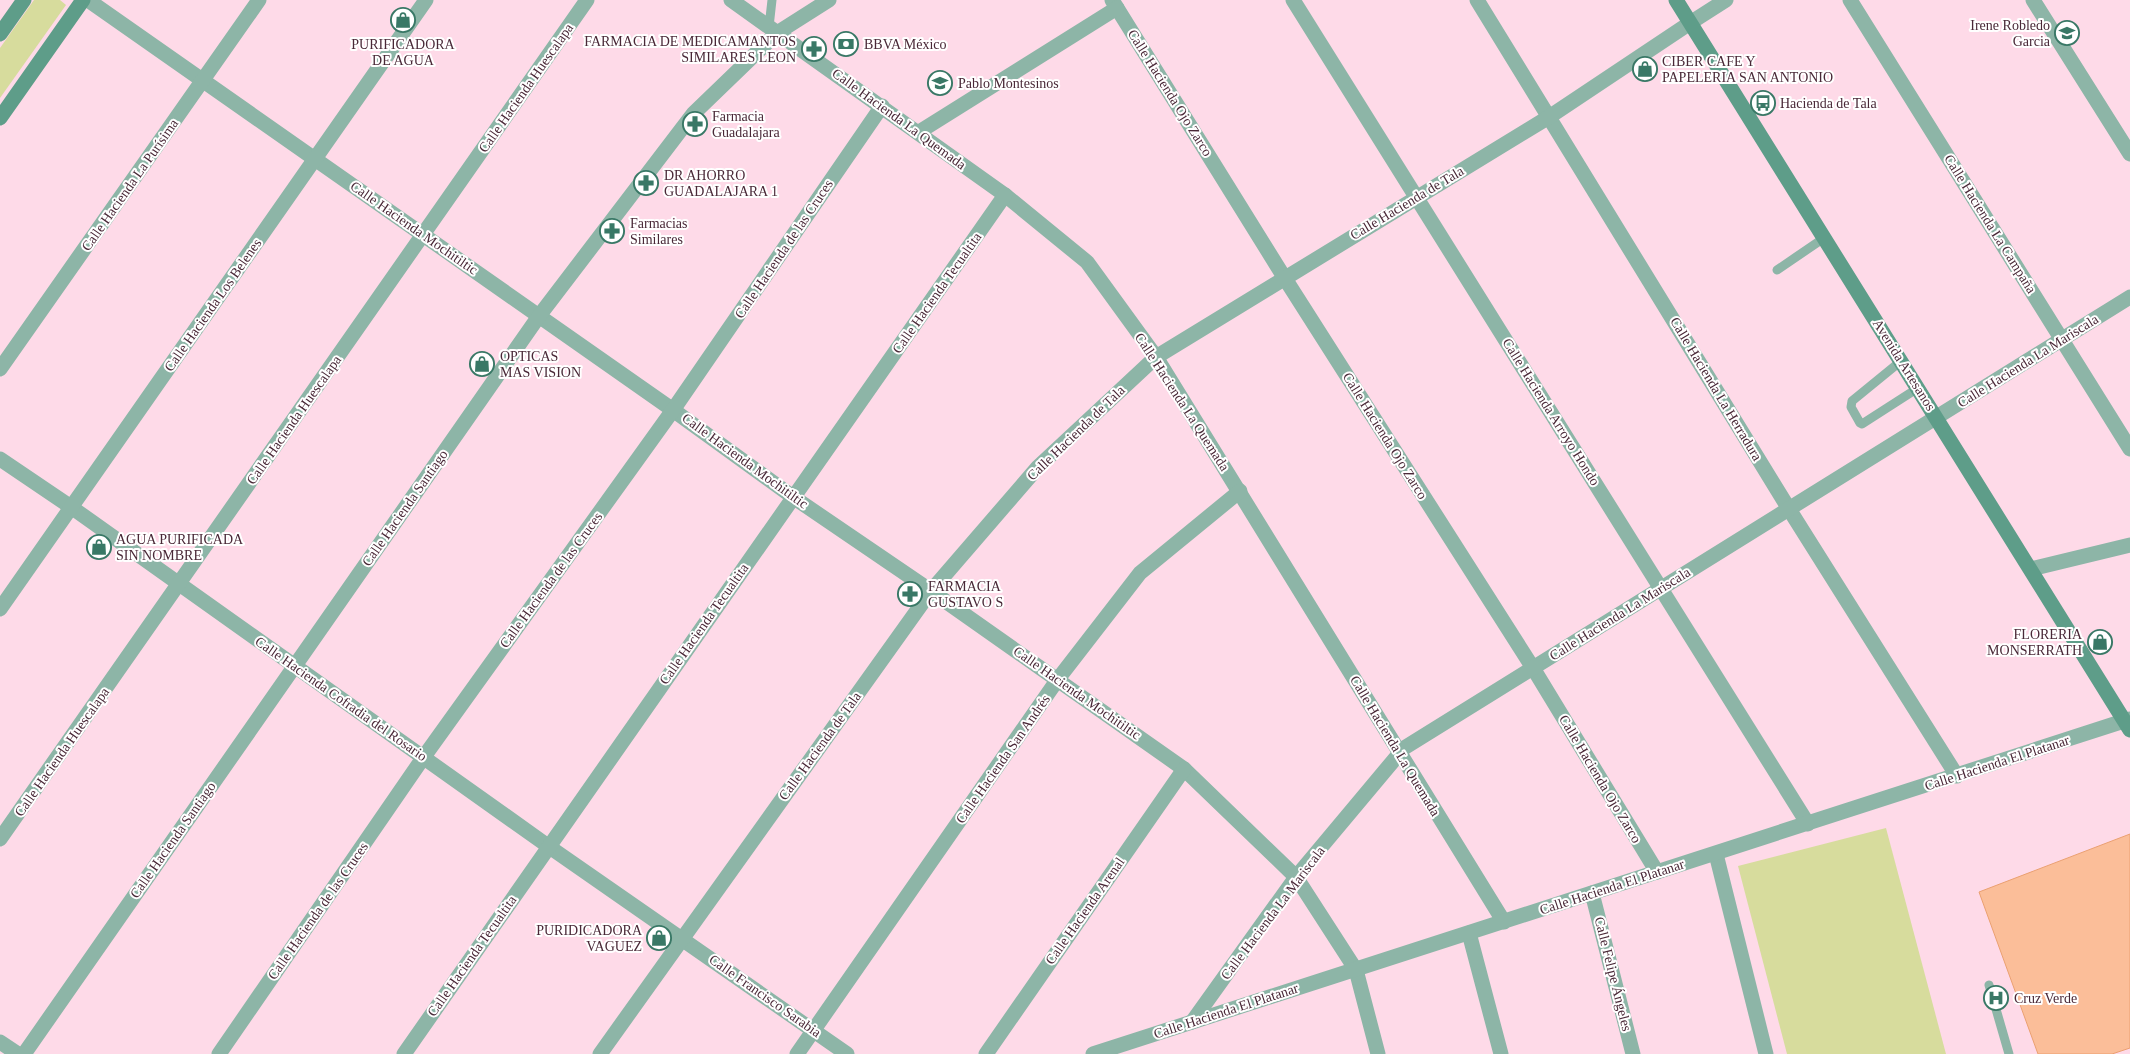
<svg xmlns="http://www.w3.org/2000/svg" width="2130" height="1054" font-family="Georgia,serif">
<style>
.green{fill:#d7dc9d}
.building{fill:#fbbe99;stroke:#eaa071}
.lines{fill:none;stroke-linecap:round;stroke-linejoin:round}
.service{stroke:#8db5a7;stroke-width:9}
.minor{stroke:#8db5a7;stroke-width:15}
.tertiary{stroke:#8db5a7;stroke-width:15}
.secondary{stroke:#5e9d89;stroke-width:15}
.labels{text-anchor:middle;dominant-baseline:central;stroke-width:4;stroke-linejoin:round;paint-order:stroke}
.poi-label{font-size:14px;fill:#492837;stroke:#fff;text-anchor:start}
.street-label{font-size:14px;fill:#492837;stroke:#fff}
</style>
<rect width="100%" height="100%" fill="#fedae8"/>
<g class="green">
<polygon points="34,0 60,0 66,5 0,98 0,48"/>
<polygon points="1886,828 1946,1054 1787,1054 1738,866"/>
</g>
<polygon class="building" points="2130,834 2130,1048 2112,1054 2038,1054 1979,892"/>
<g class="lines">
<g class="service">
<polyline points="769,27 772,0"/>
<polyline points="1777,270 1824,238"/>
<polyline points="1901,361 1852,401 1851,407 1860,423 1862,424 1918,388"/>
<polyline points="1989,985 2009,1054"/>
</g>
<g class="minor">
<polyline points="88,0 673,410 793,497 931,591 1184,769 1296,877 1356,970 1378,1054"/>
<polyline points="731,0 1005,195 1087,262 1156,357 1504,922"/>
<polyline points="1112,0 1284,277 1533,668 1657,872"/>
<polyline points="1293,0 1808,824"/>
<polyline points="1477,0 1789,509 1957,776"/>
<polyline points="1850,0 2130,449"/>
<polyline points="2033,0 2130,154"/>
<polyline points="919,132 1117,8"/>
<polyline points="0,369 259,0"/>
<polyline points="0,459 71,507 548,846 847,1054"/>
<polyline points="2031,569 2130,545"/>
<polyline points="0,609 426,0"/>
<polyline points="0,839 587,0"/>
<polyline points="1716,854 1766,1054"/>
<polyline points="1592,893 1633,1054"/>
<polyline points="1469,933 1501,1054"/>
<polyline points="1192,1022 1296,877 1404,748 2130,297"/>
<polyline points="0,1042 18,1054"/>
<polyline points="24,1054 539,316 693,114 777,33 829,0"/>
<polyline points="219,1054 423,758 673,410 882,106"/>
<polyline points="404,1054 1005,195"/>
<polyline points="600,1054 931,591 1038,467 1156,357 1549,117 1690,23"/>
<polyline points="797,1054 1058,679 1140,573 1240,491"/>
<polyline points="986,1054 1184,769"/>
<polyline points="1093,1054 2130,719"/>
</g>
<polyline class="tertiary" points="1690,23 1726,0"/>
<g class="secondary">
<polyline points="1676,0 2130,730"/>
<polyline points="0,34 24,0"/>
<polyline points="0,118 83,0"/>
</g>
</g>
<defs>
<symbol id="shop-ring" viewBox="-11 -11 22 22"><circle r="9.5" fill="#fff" stroke="#397866" stroke-width="1.5"/><path d="M-5-2.5h2.3a2.7 3.5 0 0 1 5.4 0H5L5.5 6h-11ZM-1.5-2.5h3a1.5 2.3 0 0 0-3 0Z" fill="#397866"/></symbol>
<symbol id="school-ring" viewBox="-11 -11 22 22"><circle r="9.5" fill="#fff" stroke="#397866" stroke-width="1.5"/><path d="M0-5L7-2L0 1L-7-2ZM-4 1L0 2.5L4 1V4Q0 6-4 4Z" fill="#397866"/></symbol>
<symbol id="bank-ring" viewBox="-11 -11 22 22"><circle r="9.5" fill="#fff" stroke="#397866" stroke-width="1.5"/><path d="M-6-4H6V4H-6ZM0-2.3a2.3 2.3 0 1 0 0 4.6a2.3 2.3 0 1 0 0-4.6Z" fill="#397866"/></symbol>
<symbol id="pharmacy-ring" viewBox="-11 -11 22 22"><circle r="9.5" fill="#fff" stroke="#397866" stroke-width="1.5"/><path d="M-2-6h4v4h4v4h-4v4h-4v-4h-4v-4h4Z" fill="#397866"/></symbol>
<symbol id="bus-ring" viewBox="-11 -11 22 22"><circle r="9.5" fill="#fff" stroke="#397866" stroke-width="1.5"/><path d="M-5-6H5V4H4V6H2V4H-2V6H-4V4H-5ZM-3.5-4V0h7V-4ZM-3.5 1.2v1.5H-2V1.2ZM2 1.2v1.5H3.5V1.2Z" fill="#397866"/></symbol>
<symbol id="hospital-ring" viewBox="-11 -11 22 22"><circle r="9.5" fill="#fff" stroke="#397866" stroke-width="1.5"/><path d="M-5-5h3v3.5h4V-5h3V5h-3V1.5h-4V5h-3Z" fill="#397866"/></symbol>
</defs>
<g fill-rule="evenodd">
<use href="#shop-ring" x="389" y="6" width="28" height="28"/>
<use href="#school-ring" x="2053" y="19" width="28" height="28"/>
<use href="#bank-ring" x="832" y="30" width="28" height="28"/>
<use href="#pharmacy-ring" x="800" y="35" width="28" height="28"/>
<use href="#shop-ring" x="1631" y="55" width="28" height="28"/>
<use href="#school-ring" x="926" y="69" width="28" height="28"/>
<use href="#bus-ring" x="1749" y="89" width="28" height="28"/>
<use href="#pharmacy-ring" x="681" y="110" width="28" height="28"/>
<use href="#pharmacy-ring" x="632" y="169" width="28" height="28"/>
<use href="#pharmacy-ring" x="598" y="217" width="28" height="28"/>
<use href="#shop-ring" x="468" y="350" width="28" height="28"/>
<use href="#shop-ring" x="85" y="533" width="28" height="28"/>
<use href="#pharmacy-ring" x="896" y="580" width="28" height="28"/>
<use href="#shop-ring" x="2086" y="628" width="28" height="28"/>
<use href="#shop-ring" x="645" y="924" width="28" height="28"/>
<use href="#hospital-ring" x="1982" y="984" width="28" height="28"/>
</g>
<g class="labels">
<g class="poi-label">
<text x="2050" y="25" text-anchor="end">Irene Robledo<tspan x="2050" dy="16">Garcia</tspan></text>
<text x="796" y="41" text-anchor="end">FARMACIA DE MEDICAMANTOS<tspan x="796" dy="16">SIMILARES LEON</tspan></text>
<text x="403" y="44" text-anchor="middle">PURIFICADORA<tspan x="403" dy="16">DE AGUA</tspan></text>
<text x="864" y="44">BBVA México</text>
<text x="1662" y="61">CIBER CAFE Y<tspan x="1662" dy="16">PAPELERIA SAN ANTONIO</tspan></text>
<text x="958" y="83">Pablo Montesinos</text>
<text x="1780" y="103">Hacienda de Tala</text>
<text x="712" y="116">Farmacia<tspan x="712" dy="16">Guadalajara</tspan></text>
<text x="664" y="175">DR AHORRO<tspan x="664" dy="16">GUADALAJARA 1</tspan></text>
<text x="630" y="223">Farmacias<tspan x="630" dy="16">Similares</tspan></text>
<text x="500" y="356">OPTICAS<tspan x="500" dy="16">MAS VISION</tspan></text>
<text x="116" y="539">AGUA PURIFICADA<tspan x="116" dy="16">SIN NOMBRE</tspan></text>
<text x="928" y="586">FARMACIA<tspan x="928" dy="16">GUSTAVO S</tspan></text>
<text x="2082" y="634" text-anchor="end">FLORERIA<tspan x="2082" dy="16">MONSERRATH</tspan></text>
<text x="642" y="930" text-anchor="end">PURIDICADORA<tspan x="642" dy="16">VAGUEZ</tspan></text>
<text x="2014" y="998">Cruz Verde</text>
</g>
<g class="street-label">
<text transform="translate(526 88) rotate(-55)">Calle Hacienda Huescalapa</text>
<text transform="translate(1170 93) rotate(58)">Calle Hacienda Ojo Zarco</text>
<text transform="translate(899 119) rotate(36)">Calle Hacienda La Quemada</text>
<text transform="translate(130 185) rotate(-55)">Calle Hacienda La Purísima</text>
<text transform="translate(1407 203) rotate(-31)">Calle Hacienda de Tala</text>
<text transform="translate(1990 224) rotate(58)">Calle Hacienda La Campaña</text>
<text transform="translate(414 228) rotate(35)">Calle Hacienda Mochitiltic</text>
<text transform="translate(784 249) rotate(-56)">Calle Hacienda de las Cruces</text>
<text transform="translate(937 293) rotate(-55)">Calle Hacienda Tecualtita</text>
<text transform="translate(213 305) rotate(-55)">Calle Hacienda Los Belenes</text>
<text transform="translate(2028 361) rotate(-32)">Calle Hacienda La Mariscala</text>
<text transform="translate(1904 365) rotate(58)">Avenida Artesanos</text>
<text transform="translate(1716 389) rotate(59)">Calle Hacienda La Herradura</text>
<text transform="translate(1182 402) rotate(57)">Calle Hacienda La Quemada</text>
<text transform="translate(1551 412) rotate(58)">Calle Hacienda Arroyo Hondo</text>
<text transform="translate(294 420) rotate(-55)">Calle Hacienda Huescalapa</text>
<text transform="translate(1076 433) rotate(-44)">Calle Hacienda de Tala</text>
<text transform="translate(1385 436) rotate(58)">Calle Hacienda Ojo Zarco</text>
<text transform="translate(745 461) rotate(36)">Calle Hacienda Mochitiltic</text>
<text transform="translate(405 508) rotate(-55)">Calle Hacienda Santiago</text>
<text transform="translate(551 580) rotate(-54)">Calle Hacienda de las Cruces</text>
<text transform="translate(1620 614) rotate(-32)">Calle Hacienda La Mariscala</text>
<text transform="translate(704 624) rotate(-55)">Calle Hacienda Tecualtita</text>
<text transform="translate(1077 693) rotate(35)">Calle Hacienda Mochitiltic</text>
<text transform="translate(341 699) rotate(35)">Calle Hacienda Cofradia del Rosario</text>
<text transform="translate(820 746) rotate(-54)">Calle Hacienda de Tala</text>
<text transform="translate(1395 746) rotate(59)">Calle Hacienda La Quemada</text>
<text transform="translate(62 752) rotate(-55)">Calle Hacienda Huescalapa</text>
<text transform="translate(1003 759) rotate(-55)">Calle Hacienda San Andrés</text>
<text transform="translate(1997 763) rotate(-18)">Calle Hacienda El Platanar</text>
<text transform="translate(1600 779) rotate(59)">Calle Hacienda Ojo Zarco</text>
<text transform="translate(173 840) rotate(-55)">Calle Hacienda Santiago</text>
<text transform="translate(1612 887) rotate(-18)">Calle Hacienda El Platanar</text>
<text transform="translate(318 911) rotate(-55)">Calle Hacienda de las Cruces</text>
<text transform="translate(1085 911) rotate(-55)">Calle Hacienda Arenal</text>
<text transform="translate(1273 913) rotate(-53)">Calle Hacienda La Mariscala</text>
<text transform="translate(472 956) rotate(-55)">Calle Hacienda Tecualtita</text>
<text transform="translate(1613 974) rotate(76)">Calle Felipe Ángeles</text>
<text transform="translate(765 996) rotate(35)">Calle Francisco Sarabia</text>
<text transform="translate(1226 1011) rotate(-18)">Calle Hacienda El Platanar</text>
</g>
</g>
</svg>
